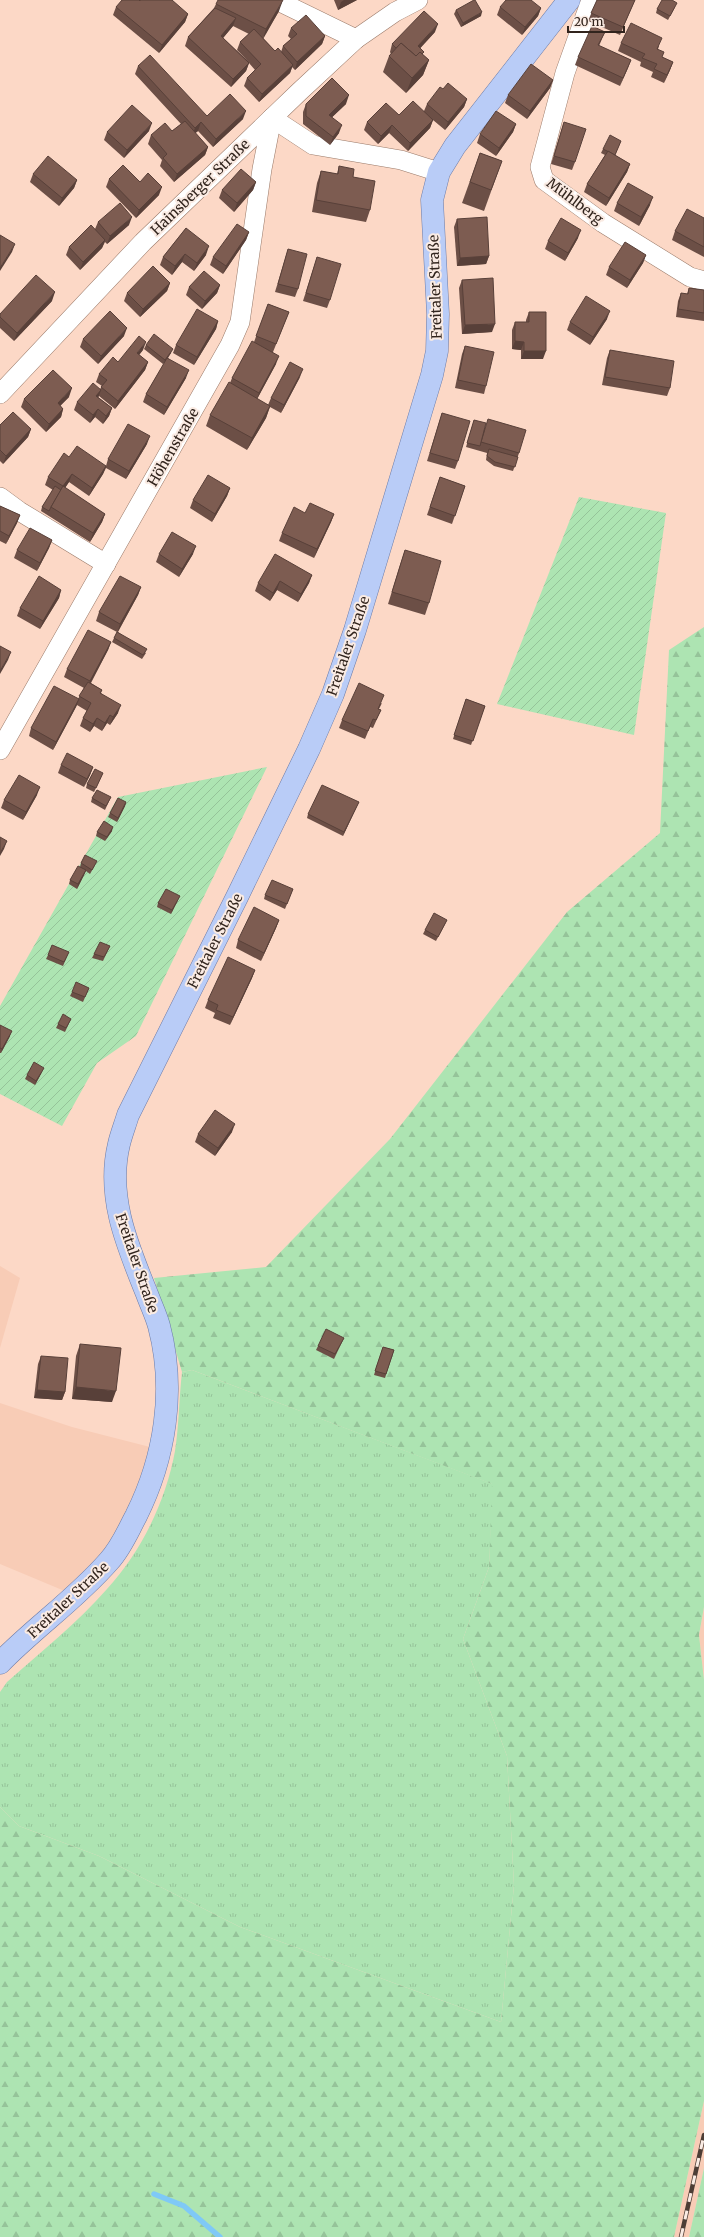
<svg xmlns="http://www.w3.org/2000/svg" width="704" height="2237" font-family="Merriweather,serif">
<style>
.built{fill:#f8ccb6}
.grass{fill:url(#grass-tufts)}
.forest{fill:url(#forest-firs)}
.garden{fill:url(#garden-furrows)}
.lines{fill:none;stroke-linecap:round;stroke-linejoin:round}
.stream{stroke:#7fc9f6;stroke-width:5.5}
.minor-casing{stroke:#9a7a69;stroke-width:20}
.major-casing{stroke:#6b7ba7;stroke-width:23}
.minor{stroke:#fff;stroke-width:19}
.major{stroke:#b9ccf7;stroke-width:22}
.rail-casing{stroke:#4d3d35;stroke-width:4.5}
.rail{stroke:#faebe3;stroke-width:3;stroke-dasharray:9;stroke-linecap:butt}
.wall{fill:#6c4f46;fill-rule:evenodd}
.shaded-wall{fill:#584039}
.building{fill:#7d5c51;stroke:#584039}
.labels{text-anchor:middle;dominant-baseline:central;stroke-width:4;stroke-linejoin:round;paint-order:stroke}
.street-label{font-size:14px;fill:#31241d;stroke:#faebe3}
</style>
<defs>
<pattern id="grass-tufts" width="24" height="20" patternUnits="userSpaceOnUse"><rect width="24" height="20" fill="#ade4b2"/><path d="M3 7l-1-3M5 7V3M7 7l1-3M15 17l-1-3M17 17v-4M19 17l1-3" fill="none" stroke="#95c399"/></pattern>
<pattern id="forest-firs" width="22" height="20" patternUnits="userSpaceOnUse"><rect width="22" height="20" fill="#ade4b2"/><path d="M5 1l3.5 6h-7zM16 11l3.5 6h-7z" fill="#95c399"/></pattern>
<pattern id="garden-furrows" width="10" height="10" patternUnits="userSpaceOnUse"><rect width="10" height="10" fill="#ade4b2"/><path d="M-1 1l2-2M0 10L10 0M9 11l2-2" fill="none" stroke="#95c399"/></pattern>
</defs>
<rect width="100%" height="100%" fill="#fcd8c6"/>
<g class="built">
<polygon points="0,1266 20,1278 0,1348"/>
<polygon points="0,1403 72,1427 150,1447 142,1480 112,1541 67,1592 0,1564"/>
<polygon points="704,1607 704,1680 699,1635"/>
<polygon points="704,2101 704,2168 689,2237 674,2237"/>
</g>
<path class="grass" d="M 192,1370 L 493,1484 L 489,1567 L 463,1639 L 507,1756 L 514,1885 L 501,2022 L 240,1927 L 99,1856 L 19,1826 L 0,1807 L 0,1692 L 7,1682 C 41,1652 77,1623 107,1589 C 141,1552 166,1501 175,1451 C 179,1426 179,1398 182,1372 Z"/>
<g class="forest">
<polygon points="704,627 704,1607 699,1635 704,1680 704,2101 674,2237 0,2237 0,1807 19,1826 99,1856 240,1927 501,2022 514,1885 507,1756 463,1639 489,1567 492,1484 192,1370 182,1372 154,1278 266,1267 390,1139 567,912 660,833 669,650"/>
<polygon points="704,2168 704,2237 689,2237"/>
</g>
<g class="garden">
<polygon points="579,497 666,513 634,735 497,704"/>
<polygon points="267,767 136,1036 97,1063 62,1126 0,1094 0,1006 118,797"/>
</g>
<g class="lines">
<polyline class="stream" points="154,2194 184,2206 220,2237"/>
<defs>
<g id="minor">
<polyline points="276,0 356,39"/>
<polyline points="591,0 565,73 540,167 544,180 603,223 690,277 704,281"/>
<polyline points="272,118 313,145 401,160 439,172"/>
<polyline points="0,394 143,242 299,92 356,39 395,12 418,0"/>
<polyline points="0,497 19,511 106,564"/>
<polyline points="0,750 230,345 240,322 262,169 272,118"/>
</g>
<path id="major" d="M 0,1663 C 35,1627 76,1599 109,1561 C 121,1548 128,1531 136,1516 C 165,1458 176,1390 159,1326 C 156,1315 151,1305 147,1294 C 128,1247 106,1197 119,1144 C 121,1135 125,1125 128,1115 L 237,897 L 309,749 L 333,694 L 355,630 L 432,375 L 437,351 L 438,314 L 432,200 L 439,172 L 455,146 L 569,0"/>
</defs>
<use href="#minor" class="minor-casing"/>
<use href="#major" class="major-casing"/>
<use href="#minor" class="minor"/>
<use href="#major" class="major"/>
<defs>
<polyline id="rail" points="681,2237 704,2135"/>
</defs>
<use href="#rail" class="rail-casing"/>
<use href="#rail" class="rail"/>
</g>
<g class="wall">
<polygon points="334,0 357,0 338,10"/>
<polygon points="597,0 635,0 620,35 588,21"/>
<path d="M 216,4 L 279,11 L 263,38 L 275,51 L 281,52 L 283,46 L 291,39 L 288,36 L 291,28 L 325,36 L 322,44 L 295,70 L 292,67 L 290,73 L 259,102 L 244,86 L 247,78 L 255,70 L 249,63 L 246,71 L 231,87 L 185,46 L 188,37 L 214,8 ZM 233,26 L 249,34 L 240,42 L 237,50 L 248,61 L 223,38 Z"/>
<polygon points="116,7 188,14 185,22 159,53 113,15"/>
<polygon points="500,7 541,8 538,16 522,35 497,15"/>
<polygon points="675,7 668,20 656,13 657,9"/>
<polygon points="456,10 481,16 461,27 454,14"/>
<polygon points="435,32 420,48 423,55 429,60 423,75 406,93 383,72 389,56 391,54 390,52 392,44"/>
<polygon points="605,32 599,46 631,60 620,86 575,65 578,57"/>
<polygon points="621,43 659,46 658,49 662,57 673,62 670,70 664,83 651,77 653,72 640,66 641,62 618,51"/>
<polygon points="138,66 207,116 243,119 213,147 198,131 195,133 208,147 205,155 174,182 160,166 162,160 148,144 151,135 172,131 181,124 135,74"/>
<polygon points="553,80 550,88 527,119 505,103 508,95"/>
<polygon points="443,89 467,99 464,107 445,130 427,115 433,120 430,128 408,151 389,133 378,144 364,130 367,122 399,115 424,111 427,104"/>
<polygon points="306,104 346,104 332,117 339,133 330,145 303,124 303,112"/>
<polygon points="564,122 575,162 572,170 551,164"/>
<polygon points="516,124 513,132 496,156 477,143 480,134"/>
<polygon points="149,131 124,158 104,140 107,132"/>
<polygon points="621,141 615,155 630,164 627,172 606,206 584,192 587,184 605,155 601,153 603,149"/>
<polygon points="480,153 502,161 484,211 462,203"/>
<polygon points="339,166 353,177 370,210 366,222 312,212 317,183 321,171 337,174"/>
<polygon points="33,174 77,180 74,188 59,206 30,182"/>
<polygon points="109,179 140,182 159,195 136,218 106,187"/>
<polygon points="256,182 253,190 234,212 219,198 222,190"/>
<polygon points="617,203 650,205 639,226 614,211"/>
<polygon points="704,218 704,257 672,240 675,231"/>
<polygon points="457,219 489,256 486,264 457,266 454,227"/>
<polygon points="98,222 129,225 107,244 105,242 102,248 80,270 66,255 69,247 95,229"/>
<polygon points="186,228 206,255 194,271 182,262 172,275 160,265 163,257"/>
<polygon points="249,232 246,240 223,274 210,265 213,257"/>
<polygon points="578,238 565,261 545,249 548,241"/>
<polygon points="288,249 298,289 295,297 275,292"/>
<polygon points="646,255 643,263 627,288 606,275 609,267"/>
<polygon points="317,257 330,300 327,308 303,301"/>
<polygon points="462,280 492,332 462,334 459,288"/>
<polygon points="170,283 167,291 140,317 124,301 127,293"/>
<polygon points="220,285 217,293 202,309 186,295 189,287"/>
<polygon points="689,288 704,290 704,321 676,317 678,301 681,293 687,294"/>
<polygon points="52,301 14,341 0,328 0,314"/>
<polygon points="268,304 289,312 273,352 276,364 257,399 268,405 271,398 300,377 281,413 270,407 266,418 247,450 206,426 210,415 230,383 232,378 254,342"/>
<polygon points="529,312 543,359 521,359 521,350 512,349 512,330 515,322 526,322 526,320"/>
<polygon points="607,319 590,345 567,330 570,322"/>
<polygon points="218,321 216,329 194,365 173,353 176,345"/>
<polygon points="124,336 98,364 80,347 83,339"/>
<polygon points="146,345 171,353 168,358 186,378 164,415 143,402 146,394 166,360 163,364 144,349"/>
<polygon points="465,346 486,386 484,394 455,388 462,354"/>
<polygon points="143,350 139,355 148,362 145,370 115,409 99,396 98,397 112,408 109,416 103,424 95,417 90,423 74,410 77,402 100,389 102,386 96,382 99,374 118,362"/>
<polygon points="610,350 670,388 667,396 602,385 607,358"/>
<polygon points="69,397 60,406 63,409 61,417 46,432 21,407 24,399"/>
<polygon points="442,413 458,461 455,469 427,461"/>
<polygon points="474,420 519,453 513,471 494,466 486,460 487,453 466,447"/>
<polygon points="0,425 31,429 28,437 3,464 0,461"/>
<polygon points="147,444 126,479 106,468 103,474 89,496 69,482 65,488 105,514 102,522 90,542 41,511 42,507 53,490 45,485 48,477 69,457 106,466 108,459"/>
<polygon points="440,477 465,486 452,524 427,515"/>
<polygon points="230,488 227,496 212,522 190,508 193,500"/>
<polygon points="0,506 20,515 17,523 6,544 0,541"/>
<polygon points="305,513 334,514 331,522 314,558 279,541 282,533"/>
<polygon points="52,540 49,548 37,571 14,558 17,550"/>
<polygon points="405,550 429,603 425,615 388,604 401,562"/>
<polygon points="159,554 193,554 179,577 156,562"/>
<polygon points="312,575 309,583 298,602 277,590 270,601 255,591 258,583"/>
<polygon points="141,587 138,595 118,632 146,653 142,659 112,642 117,632 96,621 99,612"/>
<polygon points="61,590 59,598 40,629 17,616 20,608"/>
<polygon points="111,642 108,650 91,683 102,690 101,693 118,713 110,725 107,723 102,731 94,726 90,732 80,726 83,718 87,711 77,705 53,750 29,736 31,728 78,699 84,688 64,677 67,669"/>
<polygon points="466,699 485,706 471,745 453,739"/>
<polygon points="382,703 379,709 381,710 373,728 370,727 365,739 339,728 342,720"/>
<polygon points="61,765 93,767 90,775 84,787 58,773"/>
<polygon points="103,773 94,792 86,788 87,784"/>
<polygon points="37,795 23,820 1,808 4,800"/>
<polygon points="111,797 105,810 91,802 92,798"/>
<polygon points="126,802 125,806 117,822 108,817 110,813"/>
<polygon points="359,802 343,836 307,818 308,814"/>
<polygon points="112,831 105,841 96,836 97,832"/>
<polygon points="81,863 95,865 90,874 86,871 77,889 69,884 70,880 80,867"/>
<polygon points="293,889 285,909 264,899 265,895"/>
<polygon points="178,900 171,914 157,907 158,903"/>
<polygon points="279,920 276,928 261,961 236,948 238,940"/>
<polygon points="447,920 445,924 436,941 423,934 425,930"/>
<polygon points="110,946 103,961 92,958 94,954"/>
<polygon points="69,952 63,966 46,959 48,955"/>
<polygon points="255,970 252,978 230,1025 213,1018 215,1013 205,1008 208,1000"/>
<polygon points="89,988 83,1002 70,996 72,992"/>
<polygon points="71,1019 65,1032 56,1028 58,1024"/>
<polygon points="0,1025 10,1036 1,1053 0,1053"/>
<polygon points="42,1072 35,1085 25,1079 27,1075"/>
<polygon points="232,1132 215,1156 195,1142 198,1134"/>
<polygon points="344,1338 334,1359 316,1350 318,1346"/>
<polygon points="80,1344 112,1402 72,1399 76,1356"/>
<polygon points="383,1347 394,1350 385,1378 374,1375"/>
<polygon points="41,1356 65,1392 62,1400 34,1398 38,1364"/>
</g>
<g class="shaded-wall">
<polygon points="283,0 279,11 262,41 266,29"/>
<polygon points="344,0 357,0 338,10 341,2"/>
<polygon points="541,8 538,16 522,35 525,27"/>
<polygon points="482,12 481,16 461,27 463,23"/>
<polygon points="188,14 185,22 159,53 162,45"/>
<polygon points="236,18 233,26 218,44 221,36"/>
<polygon points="438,24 435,32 415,54 418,46"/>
<polygon points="325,36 322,44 295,70 297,62"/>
<polygon points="429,60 423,75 406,93 412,78"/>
<polygon points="631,60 628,68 620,86 623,78"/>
<polygon points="673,62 670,70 664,83 667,75"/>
<polygon points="249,63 246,71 231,87 233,79"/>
<polygon points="293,65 290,73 259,102 262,94"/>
<polygon points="553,80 550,88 527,119 530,111"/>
<polygon points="349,95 346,104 326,123 329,115"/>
<polygon points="467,99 464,107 445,130 448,122"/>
<polygon points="246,111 243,119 213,147 216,139"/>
<polygon points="433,120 430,128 408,151 410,143"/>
<polygon points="201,122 198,131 192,136 195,128"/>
<polygon points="152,123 149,131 124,158 127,150"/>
<polygon points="516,124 513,132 496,156 499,148"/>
<polygon points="342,125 339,133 330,145 333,137"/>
<polygon points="392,125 389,133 378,144 381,136"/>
<polygon points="208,147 205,155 174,182 177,174"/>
<polygon points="630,164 627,172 606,206 609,198"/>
<polygon points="77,180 74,188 59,206 62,198"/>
<polygon points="256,182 253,190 234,212 237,203"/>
<polygon points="162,187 159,195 136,218 139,210"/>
<polygon points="653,197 650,205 639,226 641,217"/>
<polygon points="132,217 129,225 107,244 110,236"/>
<polygon points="581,230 578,238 565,261 568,253"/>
<polygon points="249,232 246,240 223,274 226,266"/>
<polygon points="105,240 102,248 80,270 83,262"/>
<polygon points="15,244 12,252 0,271 0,268"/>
<polygon points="209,246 206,255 194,271 197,263"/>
<polygon points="185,254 182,262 172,275 175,266"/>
<polygon points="646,255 643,263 627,288 630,280"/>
<polygon points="489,256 486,264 457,266 460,258"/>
<polygon points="170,283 167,291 140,317 143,309"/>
<polygon points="220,285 217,293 202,309 205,301"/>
<polygon points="55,292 52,301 14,341 17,333"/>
<polygon points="610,311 607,319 590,345 593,337"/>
<polygon points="218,321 216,329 194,365 197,357"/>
<polygon points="495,324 492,332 462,334 465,325"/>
<polygon points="127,328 124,336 98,364 101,356"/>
<polygon points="515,341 524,342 521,350 512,349"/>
<polygon points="146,342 143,350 134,361 137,353"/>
<polygon points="173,349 171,353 163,364 165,360"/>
<polygon points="524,351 546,351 543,359 521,359"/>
<polygon points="279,356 276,364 256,401 259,393"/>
<polygon points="148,362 145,370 115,409 118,401"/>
<polygon points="303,369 300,377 281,413 284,405"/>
<polygon points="189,370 186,378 164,415 167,407"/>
<polygon points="72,388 69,397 55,411 58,403"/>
<polygon points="101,390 98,398 96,396"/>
<polygon points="270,406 266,418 247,450 252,438"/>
<polygon points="112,408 109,416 103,424 106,416"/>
<polygon points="63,409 61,417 46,432 49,424"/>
<polygon points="98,409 95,417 90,423 93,415"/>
<polygon points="31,429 28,437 3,464 6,456"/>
<polygon points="150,436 147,444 126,479 129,471"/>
<polygon points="106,466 103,474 89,496 92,488"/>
<polygon points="72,474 69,482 60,495 63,486"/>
<polygon points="230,488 227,496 212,522 215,514"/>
<polygon points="105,514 102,522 90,542 93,533"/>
<polygon points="334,514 331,522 314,558 317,549"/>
<polygon points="20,515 17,523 6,544 9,536"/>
<polygon points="52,540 49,548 37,571 40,563"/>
<polygon points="196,546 193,554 179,577 182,569"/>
<polygon points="312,575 309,583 298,602 301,594"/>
<polygon points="280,581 277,590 270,601 273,593"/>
<polygon points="141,587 138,595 117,633 120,624"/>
<polygon points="61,590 59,598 40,629 43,621"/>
<polygon points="111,642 108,650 87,689 90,681"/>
<polygon points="11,652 8,660 0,674 0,671"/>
<polygon points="79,699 76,707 53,750 56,742"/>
<polygon points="121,705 118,713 110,725 113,717"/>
<polygon points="110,715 107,723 102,731 105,723"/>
<polygon points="97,718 94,726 90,732 93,724"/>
<polygon points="93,767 90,775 84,787 87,779"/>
<polygon points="40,787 37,795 23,820 26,812"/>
<polygon points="126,802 125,806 117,822 118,818"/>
<polygon points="359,802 357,806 343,836 344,832"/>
<polygon points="113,827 112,831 105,841 107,837"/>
<polygon points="7,841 4,849 0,856 0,853"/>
<polygon points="86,870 84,875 77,889 78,884"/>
<polygon points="180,896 171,914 172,910"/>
<polygon points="279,920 276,928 261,961 264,953"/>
<polygon points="255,970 252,978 230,1025 233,1017"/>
<polygon points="12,1031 10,1036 1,1053 2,1049"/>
<polygon points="44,1068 42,1072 35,1085 36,1081"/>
<polygon points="235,1124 232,1132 215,1156 218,1148"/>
<polygon points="76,1387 116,1391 112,1402 72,1399"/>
<polygon points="37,1390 65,1392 62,1400 34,1398"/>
</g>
<g class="building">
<polygon points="122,0 139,0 140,1 140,0 172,0 188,14 162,45 116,7"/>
<polygon points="218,0 283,0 266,29 216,4"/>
<polygon points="474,0 475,0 482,12 463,23 456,10"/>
<polygon points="506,0 531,0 541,8 525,27 500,7"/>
<polygon points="597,0 635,0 623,27 591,13"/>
<polygon points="662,0 672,0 677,3 670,16 657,9"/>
<polygon points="215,8 236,18 221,36 249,63 233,79 188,37"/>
<polygon points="424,11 438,24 418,46 424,52 422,54 420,52 416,56 401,43 396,48 392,44"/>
<polygon points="306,15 325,36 297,62 283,46 297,34 291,28"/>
<polygon points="631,23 662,38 657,49 664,52 662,57 673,62 667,75 654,69 657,64 642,58 645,54 621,43"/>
<polygon points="592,26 605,32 598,45 631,60 623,78 578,57"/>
<polygon points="254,29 275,51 278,48 293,65 262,94 247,78 261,64 240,42"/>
<polygon points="401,43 416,56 420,52 429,60 412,78 389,56"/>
<polygon points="150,55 207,116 230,94 246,111 216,139 201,122 195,128 138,66"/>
<polygon points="531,64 553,80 530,111 508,95"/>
<polygon points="332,78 349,95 329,115 342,125 333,137 306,116 306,104"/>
<polygon points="448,83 467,99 448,122 427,104 440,87 443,89"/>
<polygon points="413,101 433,120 410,143 392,125 381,136 367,122 386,103 399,115"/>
<polygon points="132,105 152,123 127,150 107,132"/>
<polygon points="496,111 516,124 499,148 480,134"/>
<polygon points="185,121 208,147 177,174 163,158 167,154 151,135 165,123 172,131"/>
<polygon points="564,122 586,129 575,162 554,156"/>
<polygon points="610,135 621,141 615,155 603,149"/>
<polygon points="608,151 630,164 609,198 587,184"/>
<polygon points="480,153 502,161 491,190 470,182"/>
<polygon points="48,156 77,180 62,198 33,174"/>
<polygon points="123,165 140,182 148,173 162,187 139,210 109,179"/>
<polygon points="339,166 354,169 353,177 375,181 370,210 316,200 321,171 338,174"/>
<polygon points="241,169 256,182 237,203 222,190"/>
<polygon points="628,183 653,197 641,217 617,203"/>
<polygon points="120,203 132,217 110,236 98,222"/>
<polygon points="687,209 704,218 704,247 675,231"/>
<polygon points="487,217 489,256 460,258 457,219"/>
<polygon points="561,218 581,230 568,253 548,241"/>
<polygon points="237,224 249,232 226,266 213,257"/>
<polygon points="91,225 105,240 83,262 69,247"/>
<polygon points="186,228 209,246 197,263 185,254 175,266 163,257"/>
<polygon points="0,235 15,244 0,268"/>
<polygon points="625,242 646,255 630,280 609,267"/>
<polygon points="288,249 307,254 298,289 278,284"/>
<polygon points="317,257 341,264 330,300 306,293"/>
<polygon points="153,266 170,283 143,309 127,293"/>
<polygon points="204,271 220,285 205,301 189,287"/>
<polygon points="36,275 55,292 17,333 0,317 0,314"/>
<polygon points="493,278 495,324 465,325 462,280"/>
<polygon points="689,288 704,290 704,313 678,309 681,293 688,294"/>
<polygon points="586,296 610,311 593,337 570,322"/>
<polygon points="268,304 289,312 276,344 256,336"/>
<polygon points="197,309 218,321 197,357 176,345"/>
<polygon points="110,311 127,328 101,356 83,339"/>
<polygon points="529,312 546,312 546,351 524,351 524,342 515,341 515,322 529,322"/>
<polygon points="154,334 173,349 165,360 146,345"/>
<polygon points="139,336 146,342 137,353 148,362 118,401 101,387 107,380 99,374 113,357 118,362"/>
<polygon points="252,341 279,356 259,393 232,378"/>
<polygon points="465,346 494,352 486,386 458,380"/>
<polygon points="610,350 674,361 670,388 605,377"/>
<polygon points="167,358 189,370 167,407 146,394"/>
<polygon points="290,362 303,369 284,405 271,398"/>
<polygon points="53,370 72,388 58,403 63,409 49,424 24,399"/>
<polygon points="229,382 270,406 252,438 210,415"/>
<polygon points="93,383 101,390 96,396 112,408 106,416 98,409 93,415 77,402"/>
<polygon points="13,412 31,429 6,456 0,450 0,425"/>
<polygon points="442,413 470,421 458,461 430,453"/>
<polygon points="488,419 526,430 519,453 481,442"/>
<polygon points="474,420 486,423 480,446 467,443"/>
<polygon points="128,424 150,436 129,471 108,459"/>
<polygon points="77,446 106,466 92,488 72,474 63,486 48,477 64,453 69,457"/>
<polygon points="489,449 518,457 515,467 495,462 487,456"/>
<polygon points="208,475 230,488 215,514 193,500"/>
<polygon points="440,477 465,486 455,516 430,507"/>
<polygon points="55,486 61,490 51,507 49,511 42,507"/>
<polygon points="63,486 105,514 93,533 51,507"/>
<polygon points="310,503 334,514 317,549 282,533 294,507 305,513"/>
<polygon points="0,506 20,515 9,536 0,531"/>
<polygon points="30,528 52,540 40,563 17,550"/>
<polygon points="172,532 196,546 182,569 159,554"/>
<polygon points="405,550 441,561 429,603 392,592"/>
<polygon points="275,554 312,575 301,594 280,581 273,593 258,583"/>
<polygon points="39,576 61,590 43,621 20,608"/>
<polygon points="120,576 141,587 120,624 99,612"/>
<polygon points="88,630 111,642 90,681 67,669"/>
<polygon points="117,632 147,649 143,655 114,638"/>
<polygon points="0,646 11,652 0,671"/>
<polygon points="88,682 102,690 100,693 121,705 113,717 110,715 105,723 97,718 93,724 83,718 91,703 79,696"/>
<polygon points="359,683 384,695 378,709 381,710 376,720 373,719 368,731 342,720"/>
<polygon points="54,686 79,699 56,742 31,728"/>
<polygon points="466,699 485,706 473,741 454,735"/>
<polygon points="67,753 93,767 87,779 61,765"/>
<polygon points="95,769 103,773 96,788 87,784"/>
<polygon points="19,775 40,787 26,812 4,800"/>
<polygon points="322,785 359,802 344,832 308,814"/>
<polygon points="97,790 111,797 106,806 92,798"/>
<polygon points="118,798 126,802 118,818 110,813"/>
<polygon points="104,821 113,827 107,837 97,832"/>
<polygon points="0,837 7,841 0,853"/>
<polygon points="85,855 97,861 92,870 81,863"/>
<polygon points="78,866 86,870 78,884 70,880"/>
<polygon points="272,880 293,889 287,904 265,895"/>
<polygon points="166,889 180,896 172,910 158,903"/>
<polygon points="254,907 279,920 264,953 238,940"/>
<polygon points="434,913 447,920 438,937 425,930"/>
<polygon points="100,942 110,946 104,957 94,954"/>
<polygon points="52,945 69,952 64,962 48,955"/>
<polygon points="228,957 255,970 233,1017 216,1010 218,1005 208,1000"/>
<polygon points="76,982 89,988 85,997 72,992"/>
<polygon points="63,1014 71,1019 66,1028 58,1024"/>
<polygon points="0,1025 12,1031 2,1049 0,1048"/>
<polygon points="34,1062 44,1068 36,1081 27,1075"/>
<polygon points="215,1110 235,1124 218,1148 198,1134"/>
<polygon points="326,1329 344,1338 335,1354 318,1346"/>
<polygon points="80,1344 121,1348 116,1391 76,1387"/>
<polygon points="383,1347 394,1350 386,1374 375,1371"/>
<polygon points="41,1356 68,1358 65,1392 37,1390"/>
</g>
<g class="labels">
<g class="street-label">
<text transform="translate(200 187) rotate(-44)">Hainsberger Straße</text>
<text transform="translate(575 201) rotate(37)">Mühlberg</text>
<text transform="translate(435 287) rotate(-92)">Freitaler Straße</text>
<text transform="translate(173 447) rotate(-60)">Höhenstraße</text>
<text transform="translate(348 646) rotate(-71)">Freitaler Straße</text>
<text transform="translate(215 941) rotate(-63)">Freitaler Straße</text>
<text transform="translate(137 1263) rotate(71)">Freitaler Straße</text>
<text transform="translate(68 1600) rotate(-43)">Freitaler Straße</text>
</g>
</g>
<path d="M568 26v6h56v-6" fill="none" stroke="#31241d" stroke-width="2"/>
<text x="574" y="26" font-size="12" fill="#31241d" stroke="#faebe3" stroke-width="3" paint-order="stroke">20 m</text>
</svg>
